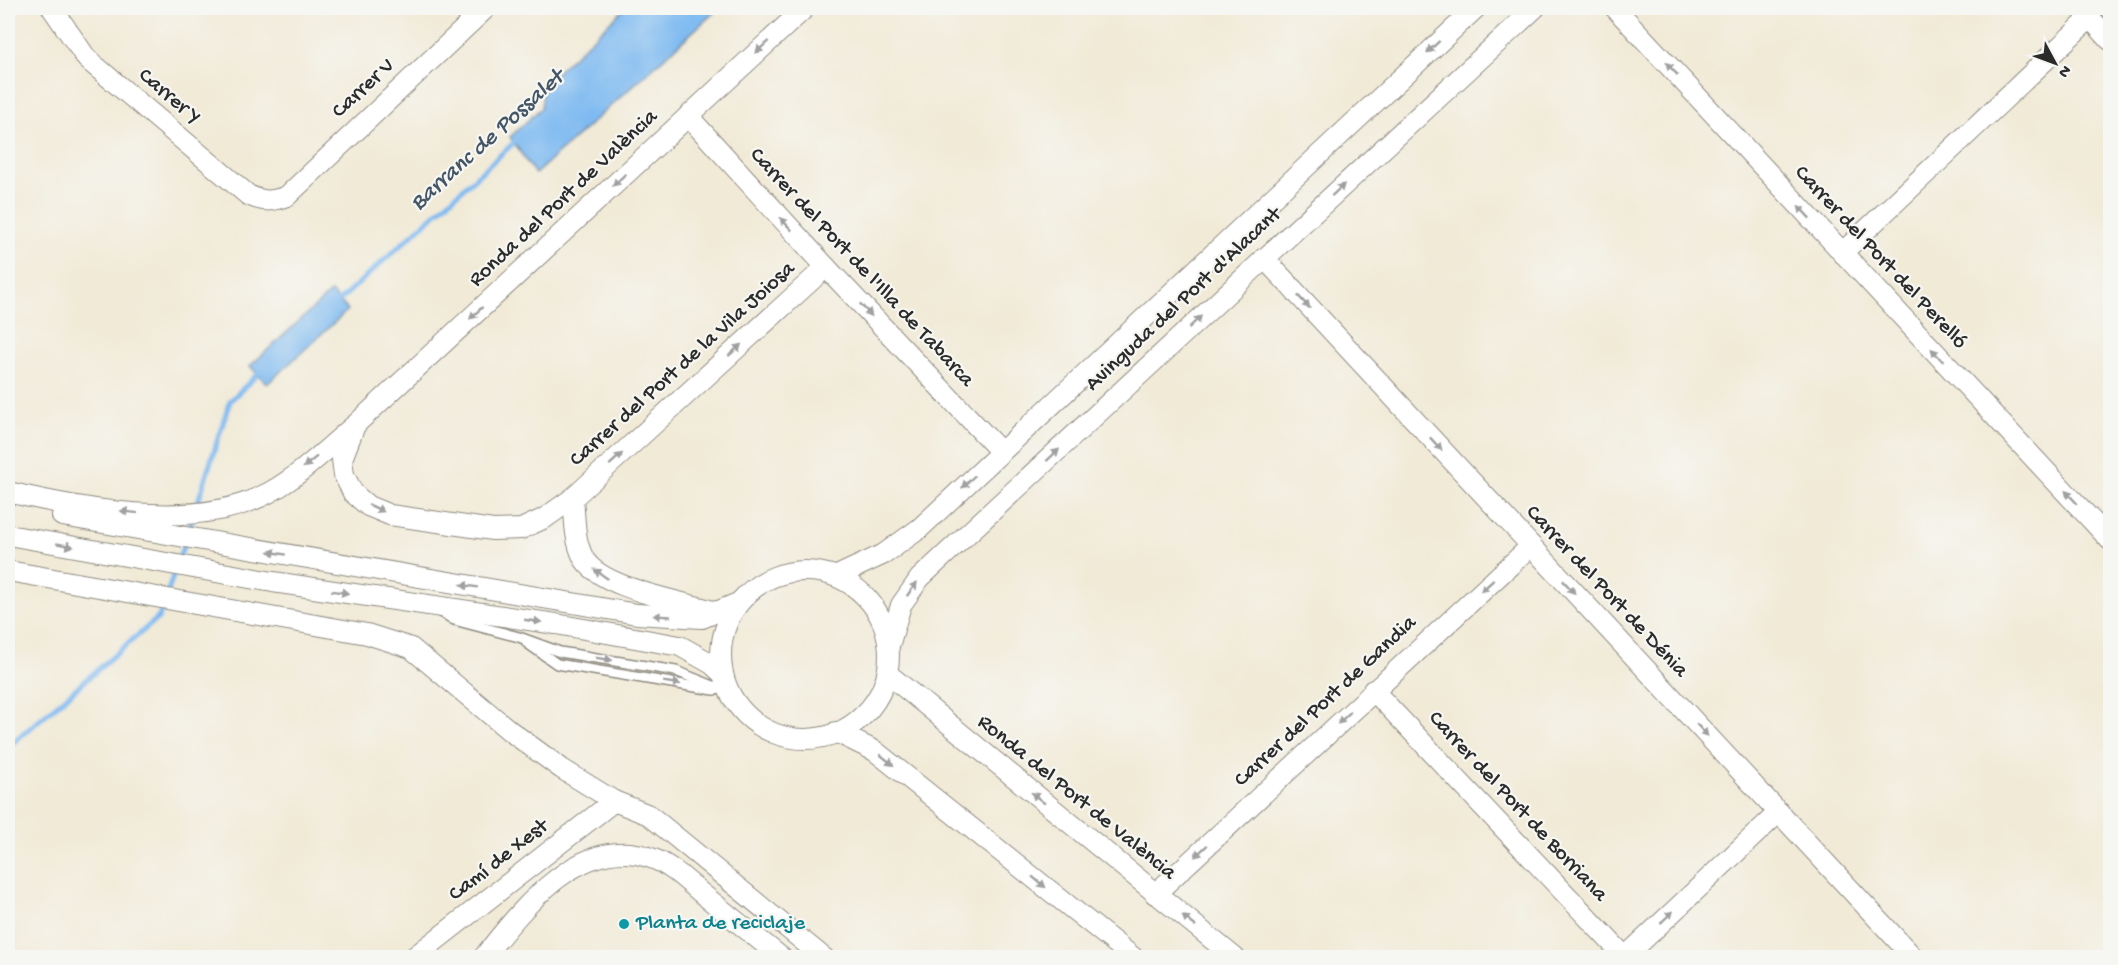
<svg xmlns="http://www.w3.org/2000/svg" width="2118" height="965" font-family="'Gochi Hand',sans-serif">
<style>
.water{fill:#7ebaf1;stroke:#54728e;stroke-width:1.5}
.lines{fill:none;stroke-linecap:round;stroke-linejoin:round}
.stream{stroke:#7ebaf1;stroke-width:5}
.lane-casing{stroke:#8e8a81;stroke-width:12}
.street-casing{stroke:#8e8a81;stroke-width:22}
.lane{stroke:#fff;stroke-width:9}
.street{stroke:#fff;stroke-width:20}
.oneway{fill:#a0a0a0}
.culture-dot{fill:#0f9aa8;stroke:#f6f6f2;stroke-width:2}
.labels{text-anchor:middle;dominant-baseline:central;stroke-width:4.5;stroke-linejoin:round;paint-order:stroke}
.street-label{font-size:22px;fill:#2b2b2b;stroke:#f6f6f2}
.culture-label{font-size:22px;fill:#0d838f;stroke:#f6f6f2;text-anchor:start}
.water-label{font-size:24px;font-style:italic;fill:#445666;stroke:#f6f6f2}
</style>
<rect width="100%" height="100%" fill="#f6f6f2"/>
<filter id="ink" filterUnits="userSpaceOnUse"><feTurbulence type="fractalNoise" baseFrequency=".0167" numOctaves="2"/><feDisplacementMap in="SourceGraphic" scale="12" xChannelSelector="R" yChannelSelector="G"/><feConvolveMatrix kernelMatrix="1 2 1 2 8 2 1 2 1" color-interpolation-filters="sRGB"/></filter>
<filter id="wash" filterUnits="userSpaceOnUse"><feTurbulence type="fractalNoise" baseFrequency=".008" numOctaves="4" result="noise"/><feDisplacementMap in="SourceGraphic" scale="24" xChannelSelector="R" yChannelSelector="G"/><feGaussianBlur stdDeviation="1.35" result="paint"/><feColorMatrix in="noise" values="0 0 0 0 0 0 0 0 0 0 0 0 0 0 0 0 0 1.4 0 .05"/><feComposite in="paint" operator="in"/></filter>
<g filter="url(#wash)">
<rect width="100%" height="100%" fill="#f1ead7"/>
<g class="water">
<polygon points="625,8 719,8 535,174 510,137 541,108 544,84"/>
<polygon points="331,292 348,310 267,384 250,366"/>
</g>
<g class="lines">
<g class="stream">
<polyline points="339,301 519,138"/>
<polyline points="196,508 230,401 258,374"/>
<polyline points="167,594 193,517"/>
<polyline points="8,747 159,617 164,603"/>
</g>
</g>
</g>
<g filter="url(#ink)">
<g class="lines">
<defs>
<g id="lane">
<polyline points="441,612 454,620 519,637 560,652 676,671 728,692"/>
<polyline points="527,643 557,664 714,690"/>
</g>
<g id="street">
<path d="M 52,8 L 87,59 L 248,195 C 263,202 271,202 287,196 L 486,8"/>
<polyline points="1615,8 2110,540"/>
<polyline points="2081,8 2110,40"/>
<polyline points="688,116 826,267 1000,451"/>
<polyline points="1842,253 2090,18"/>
<polyline points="1264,258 1914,958"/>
<polyline points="354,428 342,459 344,475 353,493 368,506 390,515 493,530 521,529 545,518 573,498 826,267"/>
<path d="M 8,492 C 80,509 190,530 260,497 C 294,482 326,449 355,425 L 805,8"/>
<path d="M 573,498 C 575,518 574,539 583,557 C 598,588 681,601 713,611"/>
<polyline points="62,516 637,614 702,618 738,603"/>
<polyline points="8,535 273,582 556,624 680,646 712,664 723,674"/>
<circle cx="805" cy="655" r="84"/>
<polyline points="8,571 367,634 411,648 510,731 562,769 614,801 649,815 824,958"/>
<polyline points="837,576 884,554 919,529 1476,8"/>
<polyline points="890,643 901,605 920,578 1535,8"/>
<polyline points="888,674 1235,958"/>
<polyline points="1373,690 1625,957"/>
<polyline points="836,732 875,751 1134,958"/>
<polyline points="1155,894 1531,546"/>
<polyline points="413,958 614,801"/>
<path d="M 483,958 C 521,910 581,832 651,858 C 669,864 686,880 700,892 C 727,914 755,936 782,958"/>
<polyline points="1624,958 1779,812"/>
</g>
</defs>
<use href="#lane" class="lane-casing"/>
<use href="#street" class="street-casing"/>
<use href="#lane" class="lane"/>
<use href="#street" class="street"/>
</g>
<defs><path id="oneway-solid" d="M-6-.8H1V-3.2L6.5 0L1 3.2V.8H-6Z" transform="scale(1.5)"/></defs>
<g class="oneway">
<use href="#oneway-solid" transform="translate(762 47) rotate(137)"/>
<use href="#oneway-solid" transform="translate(1433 47) rotate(137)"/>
<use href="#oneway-solid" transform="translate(1672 69) rotate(-133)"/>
<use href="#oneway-solid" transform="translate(619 180) rotate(137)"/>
<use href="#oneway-solid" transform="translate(1338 190) rotate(-43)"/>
<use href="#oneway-solid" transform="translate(1804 212) rotate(-133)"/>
<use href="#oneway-solid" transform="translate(786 224) rotate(-133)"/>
<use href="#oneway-solid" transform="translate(1304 302) rotate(47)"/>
<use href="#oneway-solid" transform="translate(866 310) rotate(47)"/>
<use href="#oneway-solid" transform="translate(476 313) rotate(137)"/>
<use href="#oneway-solid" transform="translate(1195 322) rotate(-43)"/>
<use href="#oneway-solid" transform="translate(735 350) rotate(-42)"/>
<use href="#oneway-solid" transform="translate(1937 355) rotate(-133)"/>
<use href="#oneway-solid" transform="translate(1436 444) rotate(47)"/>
<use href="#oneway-solid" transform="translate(1053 455) rotate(-43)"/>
<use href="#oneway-solid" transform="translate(616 459) rotate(-42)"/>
<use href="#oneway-solid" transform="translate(310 462) rotate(141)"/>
<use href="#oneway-solid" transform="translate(968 482) rotate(136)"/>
<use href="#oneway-solid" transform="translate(2071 497) rotate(-133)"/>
<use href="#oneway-solid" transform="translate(376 508) rotate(26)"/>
<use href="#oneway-solid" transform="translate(129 512) rotate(-173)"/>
<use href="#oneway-solid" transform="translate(65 545) rotate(10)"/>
<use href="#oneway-solid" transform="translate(277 553) rotate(-170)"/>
<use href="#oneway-solid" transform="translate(601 574) rotate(-145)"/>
<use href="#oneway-solid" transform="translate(469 586) rotate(-171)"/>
<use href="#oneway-solid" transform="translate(1487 586) rotate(138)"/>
<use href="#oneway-solid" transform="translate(1569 587) rotate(47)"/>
<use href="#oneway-solid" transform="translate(912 589) rotate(-54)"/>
<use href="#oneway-solid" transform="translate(340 592) rotate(9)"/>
<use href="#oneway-solid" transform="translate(662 616) rotate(-177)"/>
<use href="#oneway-solid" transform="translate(533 621) rotate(8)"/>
<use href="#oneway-solid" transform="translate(604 659) rotate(9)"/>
<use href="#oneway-solid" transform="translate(672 683) rotate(9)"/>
<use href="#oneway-solid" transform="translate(1344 718) rotate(137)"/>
<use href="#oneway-solid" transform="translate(1702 730) rotate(47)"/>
<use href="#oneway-solid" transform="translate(887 760) rotate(39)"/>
<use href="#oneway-solid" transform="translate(1038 798) rotate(-141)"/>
<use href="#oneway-solid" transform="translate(1201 851) rotate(137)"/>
<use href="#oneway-solid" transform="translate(1039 882) rotate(39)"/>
<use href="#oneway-solid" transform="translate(1667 917) rotate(-43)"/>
<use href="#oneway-solid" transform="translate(1189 921) rotate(-142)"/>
</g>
</g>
<circle class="culture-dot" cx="624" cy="924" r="6"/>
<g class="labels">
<g class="street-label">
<text transform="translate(364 89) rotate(-43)">Carrer V</text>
<text transform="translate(169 97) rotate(40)">Carrer Y</text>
<text transform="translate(564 199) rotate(-43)">Ronda del Port de València</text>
<text transform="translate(1880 258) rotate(47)">Carrer del Port del Perelló</text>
<text transform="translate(861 268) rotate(47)">Carrer del Port de l'Illa de Tabarca</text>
<text transform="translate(1184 300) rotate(-43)">Avinguda del Port d'Alacant</text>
<text transform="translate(683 365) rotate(-42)">Carrer del Port de la Vila Joiosa</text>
<text transform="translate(1606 592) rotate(47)">Carrer del Port de Dénia</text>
<text transform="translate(1326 702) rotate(-43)">Carrer del Port de Gandia</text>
<text transform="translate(1076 798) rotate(39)">Ronda del Port de València</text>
<text transform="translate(1517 807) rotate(47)">Carrer del Port de Borriana</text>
<text transform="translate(499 861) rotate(-38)">Camí de Xest</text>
</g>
<g class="culture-label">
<text x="636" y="924">Planta de reciclaje</text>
</g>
<g class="water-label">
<text transform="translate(488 141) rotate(-42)">Barranc de Possalet</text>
</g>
</g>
<rect width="2118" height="965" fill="none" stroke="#f6f6f2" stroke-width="30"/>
<g transform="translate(2055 63) rotate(131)" stroke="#f6f6f2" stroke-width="4.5" paint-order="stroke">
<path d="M0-4.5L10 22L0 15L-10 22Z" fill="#2b2b2b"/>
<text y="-9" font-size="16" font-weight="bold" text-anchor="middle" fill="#2b2b2b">N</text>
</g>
</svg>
